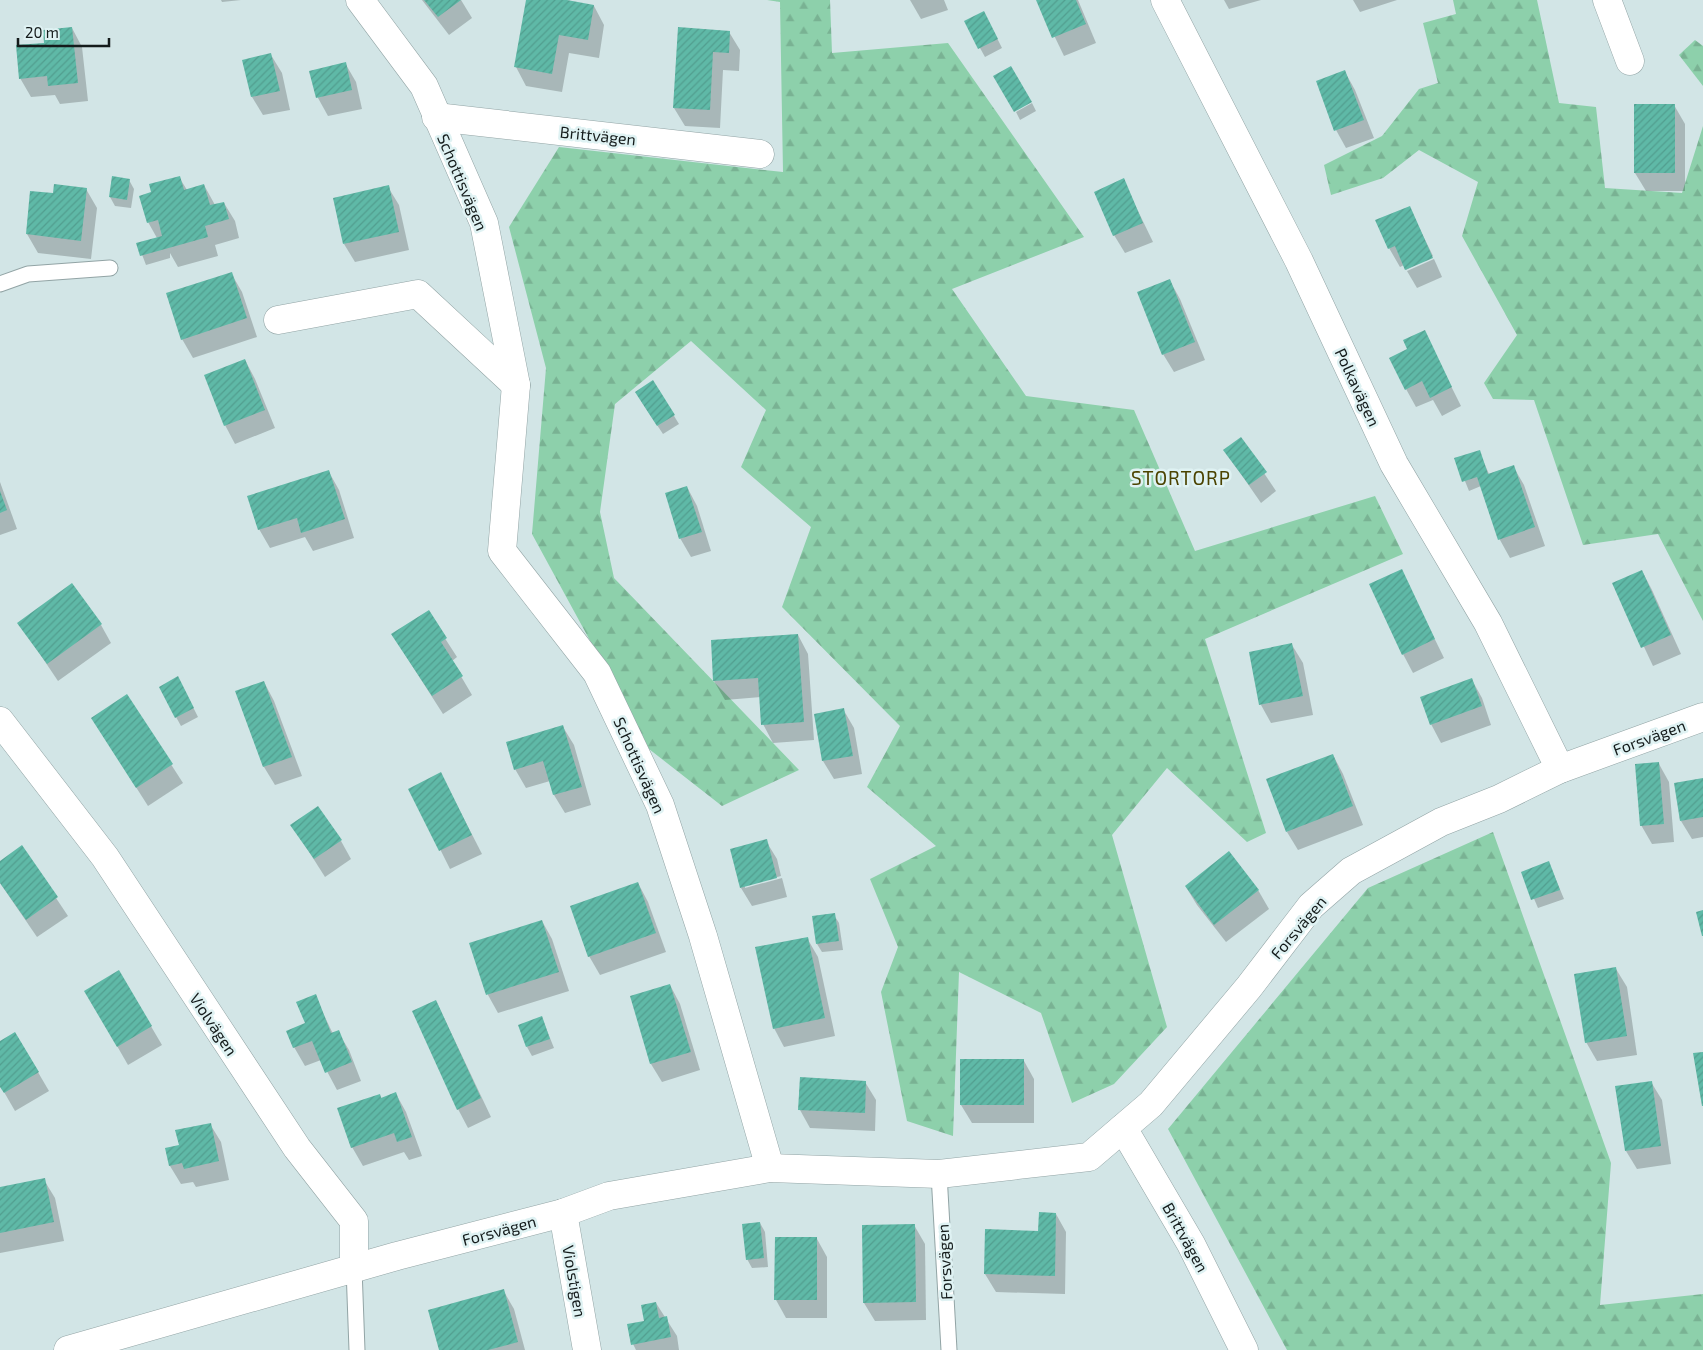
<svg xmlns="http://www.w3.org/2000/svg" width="1703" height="1350" font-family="'Exo 2',sans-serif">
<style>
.forest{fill:url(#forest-firs)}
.shadow{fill:#0003}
.building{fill:url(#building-hatch)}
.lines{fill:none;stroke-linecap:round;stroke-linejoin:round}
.service-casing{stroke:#92a4a5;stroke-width:17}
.minor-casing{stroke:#92a4a5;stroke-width:29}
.service{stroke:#fff;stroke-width:15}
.minor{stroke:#fff;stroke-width:28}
.labels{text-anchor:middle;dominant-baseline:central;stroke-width:5;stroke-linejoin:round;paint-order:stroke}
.street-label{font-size:16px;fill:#141b1b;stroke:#dff2f3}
.quarter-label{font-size:19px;letter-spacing:1px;fill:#4b4300;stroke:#dff2f3}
</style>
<defs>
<pattern id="forest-firs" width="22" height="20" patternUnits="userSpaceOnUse" patternTransform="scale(1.25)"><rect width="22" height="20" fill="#8dd0ab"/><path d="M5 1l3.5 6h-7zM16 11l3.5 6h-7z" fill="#79b293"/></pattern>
<pattern id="building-hatch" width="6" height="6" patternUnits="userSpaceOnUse" patternTransform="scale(1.25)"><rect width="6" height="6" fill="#5fb9a7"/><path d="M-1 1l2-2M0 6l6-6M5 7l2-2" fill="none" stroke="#529e8f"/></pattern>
</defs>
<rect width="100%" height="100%" fill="#d2e5e6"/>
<g class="forest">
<polygon points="767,0 830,0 832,53 948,43 1084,237 952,289 1026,396 1134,410 1195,551 1375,496 1403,554 1205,639 1266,833 1247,842 1167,768 1112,835 1167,1027 1114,1084 1072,1103 1041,1013 959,972 953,1136 907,1121 881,992 898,947 870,879 936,846 867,787 900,726 782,607 811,527 741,467 766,410 691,341 615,404 600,512 614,578 799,770 722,806 649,749 532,534 546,368 509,227 559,147 783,172 780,2"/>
<polygon points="1453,0 1537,0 1559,103 1596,107 1605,188 1682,193 1703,126 1703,621 1658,534 1583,545 1534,400 1493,399 1484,383 1517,335 1462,236 1478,182 1419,150 1383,178 1331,195 1324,165 1382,136 1419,89 1438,83 1423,23 1456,14"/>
<polygon points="1695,40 1703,46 1703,86 1679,55"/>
<polygon points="1493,832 1611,1163 1600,1305 1703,1294 1703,1350 1287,1350 1168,1129 1368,888"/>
</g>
<g class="shadow">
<polygon points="221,0 241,0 222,2"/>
<polygon points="422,0 461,0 472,18 449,35"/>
<polygon points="527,0 560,0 594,6 604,25 599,58 569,53 562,92 526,86 516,67"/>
<polygon points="910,0 944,0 948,10 921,19"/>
<polygon points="1037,0 1078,0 1096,43 1064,56"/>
<polygon points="1224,0 1261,0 1229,9"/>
<polygon points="1353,0 1397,0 1360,12"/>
<polygon points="989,22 1002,48 985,57 980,48"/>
<polygon points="72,28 82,47 88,101 60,104 55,95 31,97 20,78 45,44"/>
<polygon points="679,29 729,32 740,50 739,71 723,70 720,128 685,126 674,108"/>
<polygon points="271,55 282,73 290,110 263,115 252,97 244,61"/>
<polygon points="345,63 356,82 362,109 328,116 318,98 311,72"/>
<polygon points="1345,72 1355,90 1374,138 1346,148 1336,130"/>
<polygon points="1032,103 1036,111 1020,120 1016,112"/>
<polygon points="1674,105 1685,124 1685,191 1646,191 1635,173"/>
<polygon points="179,177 187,190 204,185 215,205 224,203 235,221 239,238 215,245 218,256 178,267 170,253 170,258 146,265 138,244 157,238 148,222 153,193"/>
<polygon points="129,180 134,189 131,208 115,206 110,197"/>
<polygon points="1123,180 1153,242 1125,253 1114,235"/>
<polygon points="388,187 399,205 409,250 355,262 344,244"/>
<polygon points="86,189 97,208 91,259 38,253 27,234 31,193 54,195"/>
<polygon points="1409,207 1433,256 1406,270 1404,265 1400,267 1389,248"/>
<polygon points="1434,259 1442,277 1417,288 1407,271"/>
<polygon points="231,273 242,292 257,337 193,358 182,339"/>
<polygon points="1170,281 1180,299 1205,360 1174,372 1163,354"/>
<polygon points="1424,332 1461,406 1442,416 1433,400 1416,407 1406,389 1408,350"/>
<polygon points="245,360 255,379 275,428 235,444 225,425"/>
<polygon points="653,382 679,424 663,434 641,401"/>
<polygon points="1241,439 1276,491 1261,503 1225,451"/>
<polygon points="1479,451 1489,474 1513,466 1524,485 1545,546 1510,558 1500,540 1481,486 1469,491 1456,459"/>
<polygon points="329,472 339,490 354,538 313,551 305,537 270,548 259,529"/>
<polygon points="0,482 17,529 0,535"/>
<polygon points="687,487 697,506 711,551 691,557 680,538"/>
<polygon points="1401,570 1444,658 1413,673 1403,654"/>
<polygon points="1642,571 1652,590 1681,654 1653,666 1614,583"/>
<polygon points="428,612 457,657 452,661 472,695 443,714 404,653"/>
<polygon points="19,623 101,625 111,643 58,681"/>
<polygon points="798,635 808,654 814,740 773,743 763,724 761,697 725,700 714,681 712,641"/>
<polygon points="1292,645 1303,663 1313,715 1271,723 1261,705"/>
<polygon points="1472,680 1482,698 1491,725 1441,743 1431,724"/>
<polygon points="264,682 274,701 302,776 275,785 264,767 237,692"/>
<polygon points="183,687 198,717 181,726 160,688"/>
<polygon points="127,696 183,783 148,806 92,718"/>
<polygon points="843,709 854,728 862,774 834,779 823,761 815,715"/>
<polygon points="563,727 574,745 591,805 565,813 554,795 550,781 526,788 515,769"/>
<polygon points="1333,755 1343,774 1363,825 1298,850 1287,832"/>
<polygon points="1659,764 1669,782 1674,842 1652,844 1641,825"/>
<polygon points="441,774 482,854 450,869 410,789"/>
<polygon points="1703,779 1703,837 1692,839 1681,821"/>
<polygon points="292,825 341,841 351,859 325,877"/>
<polygon points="766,841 777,859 781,876 745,886 745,888 782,878 787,897 752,906 741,888"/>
<polygon points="22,847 68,916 37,937 0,883 0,862"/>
<polygon points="1549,863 1564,899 1538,908 1523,873"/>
<polygon points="638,883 648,902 666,952 600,975 589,956"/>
<polygon points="1186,887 1258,890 1269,909 1226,942 1197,905"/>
<polygon points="834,915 839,923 843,950 822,952 817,944"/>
<polygon points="542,921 552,939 569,991 498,1013 488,995 471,944"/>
<polygon points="807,938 818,957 835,1036 784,1047 774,1028"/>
<polygon points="1616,969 1627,987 1637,1055 1597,1061 1586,1042"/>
<polygon points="119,972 162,1045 128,1065 86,992"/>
<polygon points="670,985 680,1004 700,1070 662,1082 651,1064 632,997"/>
<polygon points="315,996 333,1034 338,1032 349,1050 361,1081 337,1090 321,1060 305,1066 294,1047 306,1024"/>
<polygon points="436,1001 491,1117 468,1128 458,1109"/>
<polygon points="542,1018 554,1048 532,1056 527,1047"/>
<polygon points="15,1033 49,1091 15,1111 0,1085 0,1042"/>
<polygon points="1024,1061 1034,1079 1034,1123 972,1123 961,1105"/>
<polygon points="865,1082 876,1100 875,1131 810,1128 800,1110"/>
<polygon points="1651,1082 1662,1100 1671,1164 1637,1169 1626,1151"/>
<polygon points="396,1094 406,1112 422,1156 409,1160 404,1152 363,1166 352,1147 380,1095 382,1099"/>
<polygon points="210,1124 221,1142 229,1180 196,1187 193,1182 181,1184 170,1166 167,1149 180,1146"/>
<polygon points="44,1180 55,1198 64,1241 0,1253 0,1188"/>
<polygon points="1056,1214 1066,1232 1065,1294 996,1292 985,1274 1039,1232"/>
<polygon points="760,1223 765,1232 768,1267 752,1268 747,1259"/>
<polygon points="914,1225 925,1244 926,1320 875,1321 864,1303"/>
<polygon points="817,1239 827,1257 827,1318 786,1318 776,1300"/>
<polygon points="503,1290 514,1309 525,1350 441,1350"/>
<polygon points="656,1303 677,1336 679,1350 636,1350 633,1344"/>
</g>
<g class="building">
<polygon points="424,0 461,0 438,17"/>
<polygon points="526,0 567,0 594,5 588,40 559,35 552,74 514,67"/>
<polygon points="1036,0 1076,0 1086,24 1052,38"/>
<polygon points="984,11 998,39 978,49 964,21"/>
<polygon points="72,27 78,83 48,86 47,76 19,79 16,45 44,43 43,30"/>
<polygon points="678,27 730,31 729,53 713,52 710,110 673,108"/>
<polygon points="271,53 280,91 251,97 242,60"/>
<polygon points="346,62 352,90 316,98 309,71"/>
<polygon points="1011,66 1032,102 1014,112 993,76"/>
<polygon points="1345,70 1364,120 1334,131 1316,81"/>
<rect x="1634" y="104" width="41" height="69"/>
<polygon points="112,176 130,179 127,200 109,197"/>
<polygon points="180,176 184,190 204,184 210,205 224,202 229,219 205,226 208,237 140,256 136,243 162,236 158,220 147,223 139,196 151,192 149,184"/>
<polygon points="1124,178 1143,223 1113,236 1094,192"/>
<polygon points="54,184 87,188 81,241 26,234 30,191 53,193"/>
<polygon points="389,185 399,232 343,244 333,198"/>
<polygon points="1410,206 1433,258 1405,270 1395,246 1388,249 1375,220"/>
<polygon points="232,272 247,318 181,340 166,293"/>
<polygon points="1170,279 1195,342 1162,355 1137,292"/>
<polygon points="1425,330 1452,387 1430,398 1422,381 1405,390 1389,358 1407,349 1403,340"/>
<polygon points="245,359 265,410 224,426 204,375"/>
<polygon points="653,380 675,415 657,426 635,392"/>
<polygon points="1241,437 1267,472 1249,485 1223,450"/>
<polygon points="1480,450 1488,474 1514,465 1535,527 1498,540 1477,477 1462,482 1454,458"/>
<polygon points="329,470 345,519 301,533 297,518 258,530 247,496"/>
<polygon points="687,486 702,532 679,539 665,493"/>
<polygon points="0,491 7,510 0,513"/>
<polygon points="1402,569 1435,639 1402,655 1369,584"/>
<polygon points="1642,570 1671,635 1641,648 1612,583"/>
<polygon points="72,583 102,624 47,664 17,623"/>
<polygon points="429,610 447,638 441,642 463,676 432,696 391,634"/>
<polygon points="798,634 804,722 761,725 758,678 713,681 711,640"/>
<polygon points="1292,643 1303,696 1259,705 1249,652"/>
<polygon points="178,676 194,708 175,718 159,687"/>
<polygon points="1472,678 1482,706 1430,725 1420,697"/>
<polygon points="264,681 292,757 263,767 235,691"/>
<polygon points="127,694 173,764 136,788 91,718"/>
<polygon points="844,708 853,756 822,761 814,714"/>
<polygon points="563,725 582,787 553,795 543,761 514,770 506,742"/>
<polygon points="1333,754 1353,806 1286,832 1266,779"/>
<polygon points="1659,762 1664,824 1640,826 1635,764"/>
<polygon points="441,772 472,835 439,851 408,789"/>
<polygon points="1703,778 1703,817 1680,821 1674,783"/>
<polygon points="318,806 342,840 314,859 290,825"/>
<polygon points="767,839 777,878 740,888 730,849"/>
<polygon points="22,845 58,897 26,920 0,883 0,861"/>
<polygon points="1229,851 1259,890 1214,925 1185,886"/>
<polygon points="1549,861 1560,890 1531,900 1521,872"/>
<polygon points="638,882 656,933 588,957 570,906"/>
<polygon points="1703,910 1703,936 1702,936 1696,912"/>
<polygon points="835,913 839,941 816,944 812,916"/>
<polygon points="542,920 559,972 486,995 469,943"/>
<polygon points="808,937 825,1018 773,1029 755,947"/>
<polygon points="1616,967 1627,1036 1585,1043 1574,974"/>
<polygon points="119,970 152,1026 117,1047 84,991"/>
<polygon points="670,984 691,1052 650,1064 630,996"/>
<polygon points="316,994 331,1033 339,1030 352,1062 325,1073 312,1041 293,1048 286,1031 305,1023 296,1002"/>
<polygon points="436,1000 481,1098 457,1110 412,1011"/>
<polygon points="542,1016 550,1039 526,1047 518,1025"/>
<polygon points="15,1032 39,1072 4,1093 0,1087 0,1041"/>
<polygon points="1703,1052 1703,1106 1702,1106 1693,1053"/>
<rect x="960" y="1059" width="64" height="46"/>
<polygon points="800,1077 866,1081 865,1113 798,1110"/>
<polygon points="1652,1081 1661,1146 1625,1151 1615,1086"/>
<polygon points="396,1092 412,1137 397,1142 394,1133 351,1148 337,1108 380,1094 381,1098"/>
<polygon points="211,1123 219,1161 184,1169 182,1163 169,1166 165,1148 179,1145 175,1130"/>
<polygon points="45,1178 54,1222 0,1233 0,1187"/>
<polygon points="1039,1212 1056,1213 1055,1276 984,1274 985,1229 1038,1231"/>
<polygon points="760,1222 764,1258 746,1260 742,1224"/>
<polygon points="915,1224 916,1302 863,1303 862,1225"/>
<polygon points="775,1237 817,1237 817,1300 774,1300"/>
<polygon points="504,1289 518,1342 488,1350 439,1350 428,1310"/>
<polygon points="656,1302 659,1318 667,1316 671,1337 631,1345 627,1324 644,1321 641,1305"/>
</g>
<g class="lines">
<defs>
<g id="service">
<polyline points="0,284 28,274 110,268"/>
<polyline points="939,1174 949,1350"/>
<polyline points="354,1268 357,1350"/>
</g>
<g id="minor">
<polyline points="360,0 424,86 484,223 516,385 502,551 597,673 660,805 703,936 770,1168"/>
<polyline points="1165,0 1299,261 1394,464 1488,623 1560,769"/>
<polyline points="1607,0 1630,61"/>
<polyline points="436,117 760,154"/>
<polyline points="278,320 418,294 516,385"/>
<polyline points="0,721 105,857 297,1148 354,1221 354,1268"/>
<polyline points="1123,1128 1191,1244 1244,1350"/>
<polyline points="563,1213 587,1350"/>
<polyline points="68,1350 397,1256 563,1213 609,1196 770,1168 939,1174 1089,1157 1151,1104 1249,987 1311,906 1351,871 1441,822 1499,799 1560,769 1703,717"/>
</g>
</defs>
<use href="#service" class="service-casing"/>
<use href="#minor" class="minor-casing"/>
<use href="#service" class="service"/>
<use href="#minor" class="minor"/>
</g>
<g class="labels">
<g class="street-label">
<text transform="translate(598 135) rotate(6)">Brittvägen</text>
<text transform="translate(463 182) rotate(67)">Schottisvägen</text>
<text transform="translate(1358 387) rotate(65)">Polkavägen</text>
<text transform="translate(1649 737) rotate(-20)">Forsvägen</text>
<text transform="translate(640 765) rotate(66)">Schottisvägen</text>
<text transform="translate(1298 927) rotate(-50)">Forsvägen</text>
<text transform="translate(214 1024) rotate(56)">Violvägen</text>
<text transform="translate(499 1230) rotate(-15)">Forsvägen</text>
<text transform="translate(1186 1237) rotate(61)">Brittvägen</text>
<text transform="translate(944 1262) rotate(-93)">Forsvägen</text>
<text transform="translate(575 1281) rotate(80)">Violstigen</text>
</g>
<g class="quarter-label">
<text x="1181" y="477">STORTORP</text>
</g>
</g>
<path d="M18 38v8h91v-8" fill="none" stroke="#141b1b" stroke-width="2.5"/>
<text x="25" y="38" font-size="15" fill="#141b1b" stroke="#dff2f3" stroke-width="4" paint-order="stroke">20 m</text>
</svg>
